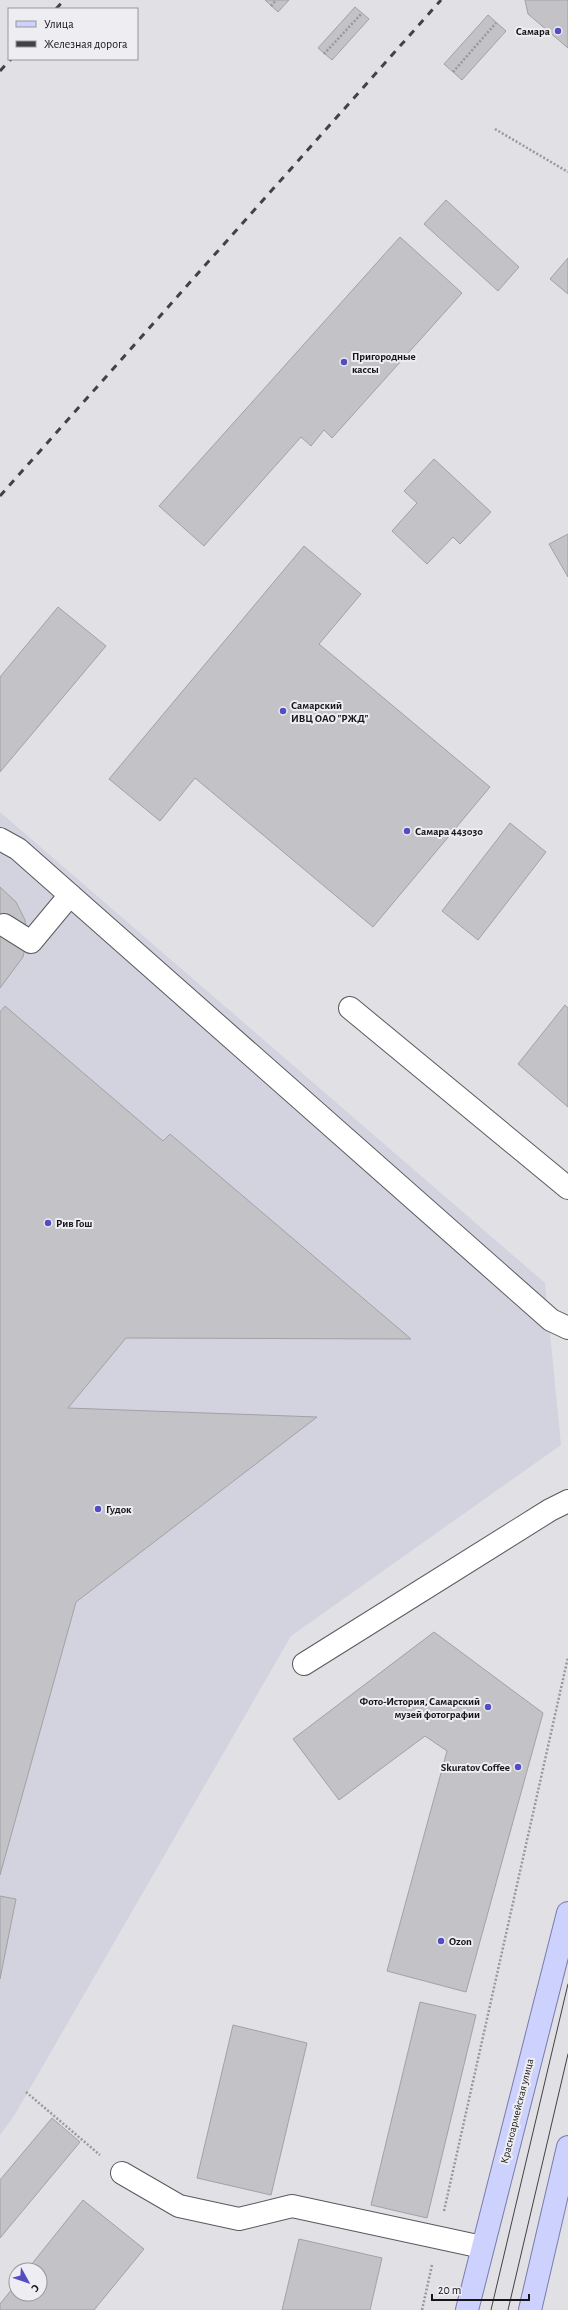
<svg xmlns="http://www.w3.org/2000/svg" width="568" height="2310" font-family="'Alegreya Sans',sans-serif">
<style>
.built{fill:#d2d3df}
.building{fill:#c2c2c7;stroke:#a1a1a6}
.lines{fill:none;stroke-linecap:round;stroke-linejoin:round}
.minor-casing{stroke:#595a5e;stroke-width:24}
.major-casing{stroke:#787cac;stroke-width:24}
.path{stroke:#98989c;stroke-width:2.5;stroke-dasharray:2 2;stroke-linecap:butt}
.minor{stroke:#fff;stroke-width:22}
.major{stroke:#cdd1fd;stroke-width:22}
.tram{stroke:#424244;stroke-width:1}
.rail{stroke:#424244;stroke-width:3;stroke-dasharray:7 7;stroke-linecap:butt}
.poi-dot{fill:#534cc3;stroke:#ededf2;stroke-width:1.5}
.labels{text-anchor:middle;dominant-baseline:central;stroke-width:4;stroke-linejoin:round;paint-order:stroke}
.poi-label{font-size:11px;font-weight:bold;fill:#171718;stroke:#ededf2;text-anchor:start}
.street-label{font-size:11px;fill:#171718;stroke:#ededf2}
</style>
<rect width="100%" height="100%" fill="#e0e0e5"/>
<polygon class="built" points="0,812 545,1283 561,1445 291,1636 14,2116 0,2135"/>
<g class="building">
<polygon points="265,0 289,0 278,12"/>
<polygon points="525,0 568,0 568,48 528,14"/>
<polygon points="355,7 369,19 332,60 318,48"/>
<polygon points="488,15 506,31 462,80 444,64"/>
<polygon points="446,200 519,267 498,291 424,224"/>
<polygon points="400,237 462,293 332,438 324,430 311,446 301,437 204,546 159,506"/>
<polygon points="568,258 568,294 550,279"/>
<polygon points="434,459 491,512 460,544 453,537 427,564 392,531 417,503 404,491"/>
<polygon points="568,534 568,577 549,544"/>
<polygon points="304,546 361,594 319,644 490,787 373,927 195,778 160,821 109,779"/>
<polygon points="58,607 106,646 0,772 0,677"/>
<polygon points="510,823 546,852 478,940 442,911"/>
<polygon points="0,887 16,902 25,920 27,939 23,957 0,988"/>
<polygon points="565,1005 568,1008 568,1107 518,1064"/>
<polygon points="5,1006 163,1141 170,1134 411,1339 126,1338 68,1408 317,1417 76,1602 0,1875 0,1012"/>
<polygon points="434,1632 543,1713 466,1992 387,1971 447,1751 425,1736 339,1800 293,1739"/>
<polygon points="0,1896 16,1899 0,1979"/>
<polygon points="420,2002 476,2015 427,2218 371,2205"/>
<polygon points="233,2025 307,2043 271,2195 197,2178"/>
<polygon points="52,2118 80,2142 0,2238 0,2180"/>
<polygon points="83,2200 144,2249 94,2310 0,2310 0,2304 16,2284 16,2294 40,2294 40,2270 27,2270"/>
<polygon points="299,2239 382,2258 370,2310 282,2310"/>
</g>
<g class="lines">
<defs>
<g id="minor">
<polyline points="0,839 18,849 551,1320 568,1328"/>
<polyline points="4,925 31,942 70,895"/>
<polyline points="350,1008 568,1188"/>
<polyline points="304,1664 550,1510 568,1501"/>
<polyline points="122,2173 179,2206 239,2219 292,2206 482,2247"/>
</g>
<g id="major">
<polyline points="467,2310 568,1913"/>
<polyline points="530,2310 568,2147"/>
</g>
</defs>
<use href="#minor" class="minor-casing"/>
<use href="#major" class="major-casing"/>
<g class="path">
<polyline points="271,6 276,0"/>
<polyline points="324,54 362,13"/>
<polyline points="453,72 496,23"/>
<polyline points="495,129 568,172"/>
<polyline points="26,2092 100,2155"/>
<polyline points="444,2211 568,1657"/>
<polyline points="422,2310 432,2265"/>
</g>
<use href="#minor" class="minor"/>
<use href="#major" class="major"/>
<g class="tram">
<polyline points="491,2310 568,1984"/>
<polyline points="508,2310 568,2054"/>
</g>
<g class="rail">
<polyline points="56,9 64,0"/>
<polyline points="0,71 11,59"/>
<polyline points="0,496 441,0"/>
</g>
</g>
<g class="poi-dot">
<circle cx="558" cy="31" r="4"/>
<circle cx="344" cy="362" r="4"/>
<circle cx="283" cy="711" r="4"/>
<circle cx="407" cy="831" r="4"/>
<circle cx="48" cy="1223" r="4"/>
<circle cx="98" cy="1509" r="4"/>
<circle cx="488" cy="1707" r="4"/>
<circle cx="518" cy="1767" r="4"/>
<circle cx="441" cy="1941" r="4"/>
</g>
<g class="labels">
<g class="poi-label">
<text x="550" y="31" text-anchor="end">Самара</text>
<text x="352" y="356">Пригородные<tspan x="352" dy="13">кассы</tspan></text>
<text x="291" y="705">Самарский<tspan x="291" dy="13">ИВЦ ОАО "РЖД"</tspan></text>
<text x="415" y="831">Самара 443030</text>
<text x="56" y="1223">Рив Гош</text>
<text x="106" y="1509">Гудок</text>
<text x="480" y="1701" text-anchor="end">Фото-История, Самарский<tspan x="480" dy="13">музей фотографии</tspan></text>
<text x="510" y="1767" text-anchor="end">Skuratov Coffee</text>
<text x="449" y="1941">Ozon</text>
</g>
<g class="street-label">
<text transform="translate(517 2111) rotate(-76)">Красноармейская улица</text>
</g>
</g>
<rect x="8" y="8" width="130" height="52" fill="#ededf2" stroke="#97979b"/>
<rect x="16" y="21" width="20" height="6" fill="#cdd1fd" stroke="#97979b"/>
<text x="44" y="28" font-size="12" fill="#171718">Улица</text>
<rect x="16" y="41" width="20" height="6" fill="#424244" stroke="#97979b"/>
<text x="44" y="48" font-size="12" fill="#171718">Железная дорога</text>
<g transform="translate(28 2282) rotate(130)"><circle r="19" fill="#ededf2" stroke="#97979b"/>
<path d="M0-3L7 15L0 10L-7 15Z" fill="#534cc3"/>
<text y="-6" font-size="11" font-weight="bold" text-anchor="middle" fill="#171718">С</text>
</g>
<path d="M432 2294v6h97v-6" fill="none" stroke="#171718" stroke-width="2"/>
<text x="438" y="2294" font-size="12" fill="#171718" stroke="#ededf2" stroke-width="3" paint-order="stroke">20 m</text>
</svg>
